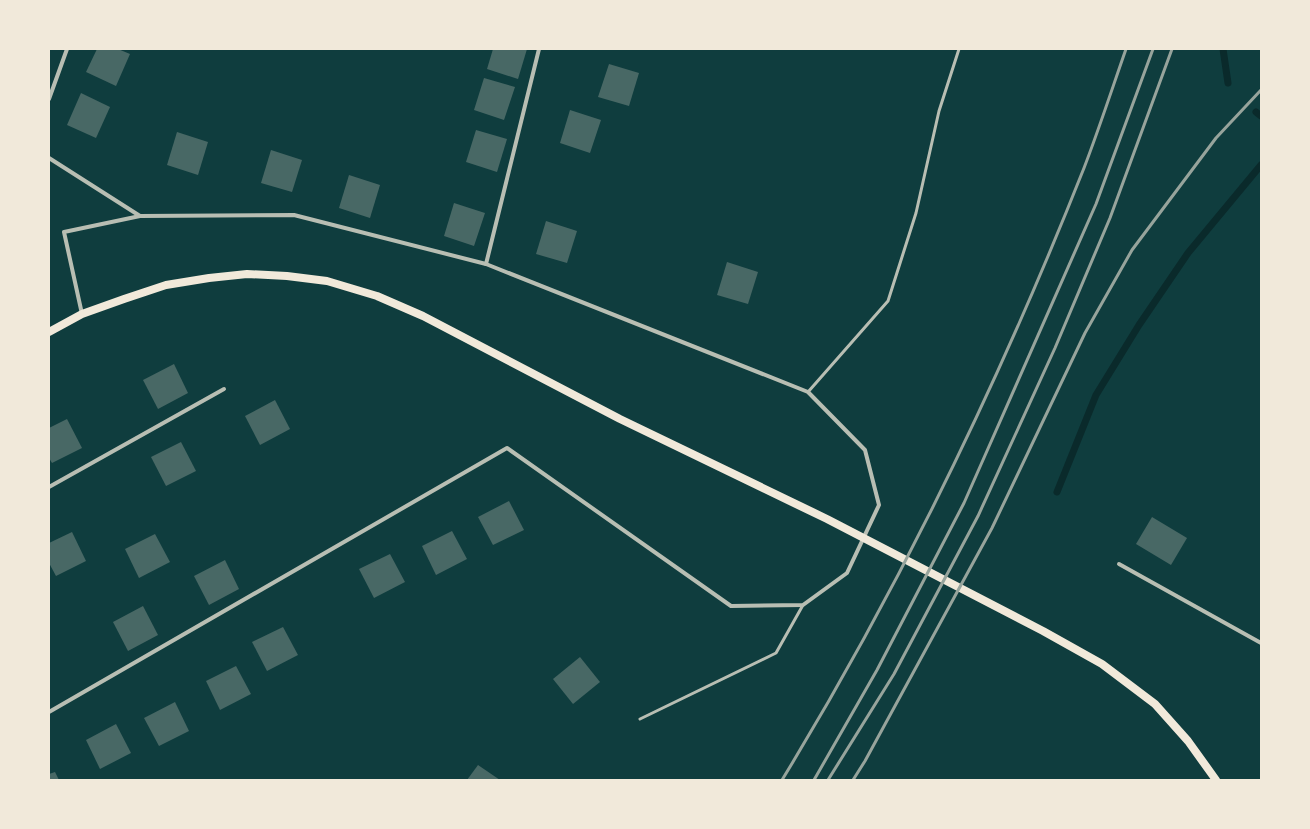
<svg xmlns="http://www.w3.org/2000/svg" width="1310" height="829" font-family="'Fira Sans',sans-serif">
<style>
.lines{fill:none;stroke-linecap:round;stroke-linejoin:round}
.stream{stroke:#0a2a2b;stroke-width:7}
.building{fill:#486865}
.service{stroke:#b8beb3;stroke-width:3}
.minor{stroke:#b8beb3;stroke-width:4}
.secondary{stroke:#f1e9da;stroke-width:8}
.rail{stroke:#97a49c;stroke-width:3}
</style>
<rect width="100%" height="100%" fill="#0f3d3e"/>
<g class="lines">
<g class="stream">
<polyline points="1223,49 1228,83"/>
<polyline points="1256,112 1261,116"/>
<polyline points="1057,492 1096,395 1139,325 1188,253 1261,165"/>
</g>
</g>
<g class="building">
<polygon points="97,49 118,49 130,54 116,86 86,72"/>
<polygon points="493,49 527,49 518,79 487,69"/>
<polygon points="609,64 639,73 629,106 598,97"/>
<polygon points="484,78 515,87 504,120 474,110"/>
<polygon points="81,93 110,107 96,138 67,125"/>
<polygon points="570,110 601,120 590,153 560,143"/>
<polygon points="476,130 507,139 497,172 466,162"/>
<polygon points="177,132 208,142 198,175 167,165"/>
<polygon points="271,150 302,160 292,192 261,183"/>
<polygon points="349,175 380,185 370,218 339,208"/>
<polygon points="454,203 485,213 474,246 444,236"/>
<polygon points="546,221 577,231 567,263 536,254"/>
<polygon points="727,262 758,272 748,304 717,295"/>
<polygon points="174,364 188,393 158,409 143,380"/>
<polygon points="275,400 290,429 260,445 245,416"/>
<polygon points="67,419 82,448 52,463 49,458 49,428"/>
<polygon points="181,442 196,471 166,486 151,457"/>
<polygon points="509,501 524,530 493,545 478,517"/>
<polygon points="1152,517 1187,538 1171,565 1136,544"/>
<polygon points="452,531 467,559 436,575 422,546"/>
<polygon points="72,532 86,561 56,576 49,563 49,543"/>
<polygon points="155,534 170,562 139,578 125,549"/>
<polygon points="390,554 405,582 374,598 359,569"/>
<polygon points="225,560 239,589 209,605 194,576"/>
<polygon points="143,606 158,635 128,651 113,622"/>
<polygon points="283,627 298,655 267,671 252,642"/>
<polygon points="580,657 600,682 573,704 553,679"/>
<polygon points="236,666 251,694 220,710 206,681"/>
<polygon points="175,702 189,731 159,746 144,718"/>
<polygon points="116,724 131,753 100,769 86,740"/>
<polygon points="478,765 500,780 467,780"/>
<polygon points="55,772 59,780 49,780 49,774"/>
</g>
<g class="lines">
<g class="service">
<polyline points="808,392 888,301 916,213 939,111 959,49"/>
<polyline points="640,719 776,653 803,605"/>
</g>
<g class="minor">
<polyline points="49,99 67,49"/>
<polyline points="49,158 140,216 294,215 486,264 808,392 865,450 879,505 847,573 803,605 731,606 507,448 49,712"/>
<polyline points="486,264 539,49"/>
<polyline points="82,314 64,232 140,216"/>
<polyline points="49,487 224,389"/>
<polyline points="1119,564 1261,643"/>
</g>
<polyline class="secondary" points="49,332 82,314 124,299 166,285 209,278 247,274 287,276 327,281 377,296 423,316 620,419 827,519 1043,631 1102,664 1155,704 1188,741 1216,780"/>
<g class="rail">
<path d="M 782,780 C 901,585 1000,380 1084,168 C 1099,129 1112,89 1126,49"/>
<polyline points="814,780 877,670 964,503 1096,204 1153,49"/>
<polyline points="828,780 894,674 978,516 1055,348 1110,218 1172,49"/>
<polyline points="853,780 865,761 992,528 1085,333 1132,250 1216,138 1261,90"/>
</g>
</g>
<rect width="1310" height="829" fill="none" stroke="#f1e9da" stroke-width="100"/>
</svg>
